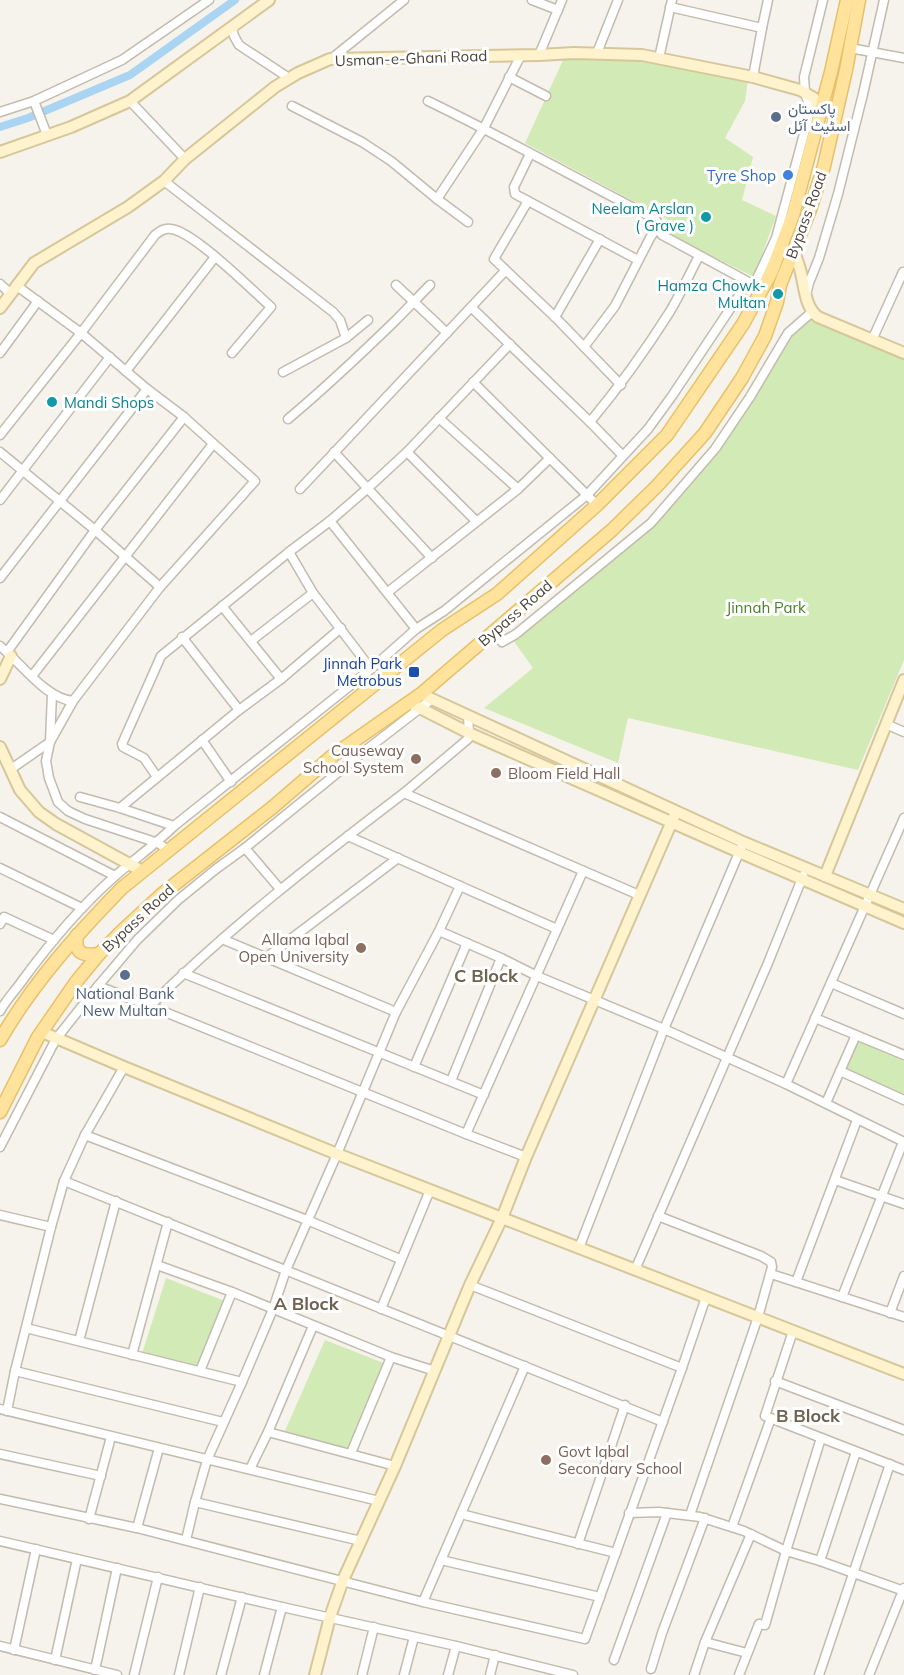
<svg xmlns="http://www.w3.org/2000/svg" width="904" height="1675" font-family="Mulish,Vazirmatn,sans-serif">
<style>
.green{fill:#d2eab5}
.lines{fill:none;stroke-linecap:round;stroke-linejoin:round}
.canal{stroke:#a9d4f2;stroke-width:8}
.street-casing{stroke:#c2bbae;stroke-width:11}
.secondary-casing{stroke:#d6c79b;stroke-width:14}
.primary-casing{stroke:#e6c16a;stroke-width:15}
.street{stroke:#fff;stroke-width:8}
.secondary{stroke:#fff3cd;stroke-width:10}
.primary{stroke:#ffe39c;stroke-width:12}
.service-dot{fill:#5c6f8a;stroke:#fff;stroke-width:2}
.shop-dot{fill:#3f7fe0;stroke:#fff;stroke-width:2}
.culture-dot{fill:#0f9aa8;stroke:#fff;stroke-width:2}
.transit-dot{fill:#1a4fb4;stroke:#fff;stroke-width:2}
.education-dot{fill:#8d6e63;stroke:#fff;stroke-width:2}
.labels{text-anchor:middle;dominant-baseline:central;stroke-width:6;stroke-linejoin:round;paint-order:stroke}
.street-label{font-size:15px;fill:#4b4439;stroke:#fff}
.service-label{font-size:15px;fill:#4e5e75;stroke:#fff;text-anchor:start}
.shop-label{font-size:15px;fill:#366cbe;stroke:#fff;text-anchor:end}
.culture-label{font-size:15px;fill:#0d838f;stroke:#fff;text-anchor:end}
.park-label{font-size:15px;fill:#4a7f2a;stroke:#fff}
.transit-label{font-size:15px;fill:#164399;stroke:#fff;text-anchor:end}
.education-label{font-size:15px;fill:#785e54;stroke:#fff;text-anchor:end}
.quarter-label{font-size:18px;font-weight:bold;fill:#6e6250;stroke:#fff}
</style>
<rect width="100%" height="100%" fill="#f6f3ec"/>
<g class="green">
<polygon points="621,56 748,80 745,101 725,138 753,157 742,200 776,216 754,277 666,233 670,221 525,143 564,58"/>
<polygon points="804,315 904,356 904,660 858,770 628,718 618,763 484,708 533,668 513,640 648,532 699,475"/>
<polygon points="858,1041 904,1061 904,1094 845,1069"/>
<polygon points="166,1278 230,1303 203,1372 141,1357"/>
<polygon points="325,1340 386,1364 351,1453 284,1433"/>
</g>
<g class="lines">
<polyline class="canal" points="0,127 28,118 130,75 235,0"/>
<defs>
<g id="street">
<polyline points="532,0 558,10"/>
<polyline points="670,7 762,28"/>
<polyline points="232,28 234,36 239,45 289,78"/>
<polyline points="850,48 904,58"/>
<polyline points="597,53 618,0"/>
<polyline points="539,55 562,0"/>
<polyline points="659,58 672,0"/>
<polyline points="331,59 404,0"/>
<polyline points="509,77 546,96"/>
<polyline points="753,77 762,28 768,0"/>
<polyline points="34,101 47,135"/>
<polyline points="130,101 185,159"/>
<path d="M 428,101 C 505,138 579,180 655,219 C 660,223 658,230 662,235 L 756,286"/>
<polyline points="292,106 362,142 391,161 437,199 468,222"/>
<polyline points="0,112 34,101 122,60 209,0"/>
<polyline points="530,154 514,187 515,194 638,260"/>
<polyline points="164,181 333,312 340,320 346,338"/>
<polyline points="437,199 484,128 521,55"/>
<polyline points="528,201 494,259 555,317 621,385"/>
<polyline points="0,284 11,294"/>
<polyline points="396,285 447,333"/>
<polyline points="806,295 809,283 819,258 838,194 863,94 884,0"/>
<polyline points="471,307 590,422 623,456"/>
<polyline points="555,317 600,239"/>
<polyline points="872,340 903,272"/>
<polyline points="584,347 615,306 650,238 658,226"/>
<polyline points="0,353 38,301"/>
<polyline points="126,371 215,257"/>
<polyline points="283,372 346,338 368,320"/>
<polyline points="473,382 597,505"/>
<polyline points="439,418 518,489"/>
<path d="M 288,419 C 325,388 360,355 395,321 C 407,309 418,297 430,285"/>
<path d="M 590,422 C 619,387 645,351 669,313 C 680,295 689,275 699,256"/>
<path d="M 0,435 L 81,333 L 155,235 C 160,231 164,228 171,229 C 193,231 252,290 271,307 L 232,353"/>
<polyline points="0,452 95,530 160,587"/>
<polyline points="334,452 432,558"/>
<polyline points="407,452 476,521"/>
<polyline points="300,489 505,271"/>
<polyline points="0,500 110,357"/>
<polyline points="330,521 416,629"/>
<polyline points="289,552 313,593 371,669"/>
<polyline points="0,578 147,389"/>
<polyline points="388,592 518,489 550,458"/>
<polyline points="222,606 281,679"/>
<polyline points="493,632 502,642 516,634 651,523 715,449 750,397 788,333 812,312"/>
<polyline points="182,637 239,710"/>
<polyline points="251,641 313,593"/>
<path d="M 0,646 C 21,663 46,699 73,701 L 160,587 L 255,481 L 184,417 L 147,389 L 81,333 L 17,286"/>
<polyline points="7,652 95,530 184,417"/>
<polyline points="32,676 213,444"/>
<polyline points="52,694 50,742 46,761 49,778 58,802 68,811 85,819 158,843 168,850"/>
<polyline points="886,724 904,732"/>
<polyline points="202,740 231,782"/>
<polyline points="11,769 50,742 73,701"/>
<polyline points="157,777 144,758 123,747 122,744 161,656 289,552 330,521 368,488 407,452 510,344"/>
<polyline points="404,793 468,739 469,733 468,716"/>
<polyline points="80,797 120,808 174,826"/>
<polyline points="120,808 239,710 281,679 341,628"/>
<polyline points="0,817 115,876"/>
<polyline points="348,836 460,886"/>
<polyline points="245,848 280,889"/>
<polyline points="0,868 82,908"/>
<polyline points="0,924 4,917 54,940"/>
<polyline points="439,931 501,958 537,976 664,1029 786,1084 904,1142"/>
<polyline points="222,939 396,1012"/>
<polyline points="267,957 398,858"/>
<polyline points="183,973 484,1095"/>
<polyline points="831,983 904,1014"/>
<path d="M 98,986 L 150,1006 C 229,928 316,860 404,793 L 639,895"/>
<polyline points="150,1006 466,1134 526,1157"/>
<path d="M 0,1011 C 6,1000 15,991 22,981 C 49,944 79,908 114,877 C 133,860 155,845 174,826 L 371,669 L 416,629 L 444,611 L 587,495 L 648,429 L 672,396 L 742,291 L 754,285 L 776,238 L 808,119 L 809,106 L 805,92 L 804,77 L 823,0"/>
<polyline points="815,1018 904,1055"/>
<polyline points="414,1067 467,943"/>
<polyline points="840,1071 904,1100"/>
<polyline points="451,1081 501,958"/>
<polyline points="786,1084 904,818"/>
<polyline points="826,1103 856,1035"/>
<polyline points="466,1134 583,871"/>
<polyline points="85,1135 307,1220 400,1259"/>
<polyline points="0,1147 56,1039 98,986 137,940 178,900 216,869 245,848 357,757 432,699"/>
<polyline points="835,1180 904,1204"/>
<polyline points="64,1181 663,1422"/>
<polyline points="0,1215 51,1227"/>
<polyline points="658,1216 761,1256 771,1262 772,1267 758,1317 690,1515"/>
<polyline points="579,1248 664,1029 741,848"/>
<polyline points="157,1265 232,1292 391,1357 435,1371"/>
<polyline points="635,1270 768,963 803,876"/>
<polyline points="771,1274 904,1317"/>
<polyline points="796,1282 857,1120"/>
<polyline points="470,1285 682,1368"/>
<polyline points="842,1297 903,1142"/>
<polyline points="381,1309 430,1190"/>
<polyline points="890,1313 904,1276"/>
<polyline points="26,1328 242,1382"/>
<polyline points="793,1331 765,1416 904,1470"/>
<polyline points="79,1341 116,1201"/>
<polyline points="132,1355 168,1222"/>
<polyline points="15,1371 223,1422"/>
<polyline points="200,1371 232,1292"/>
<polyline points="775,1381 904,1430"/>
<polyline points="0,1409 379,1501"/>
<polyline points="7,1411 15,1371 51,1227 64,1181 85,1135 124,1067"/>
<polyline points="268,1432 395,1466"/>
<polyline points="351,1453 391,1357"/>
<polyline points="0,1454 101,1476"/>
<polyline points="250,1469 268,1432 313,1326"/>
<polyline points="0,1499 137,1528 423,1602 585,1639 682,1368 706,1297"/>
<polyline points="195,1502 361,1541"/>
<polyline points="629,1513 659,1512 700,1517 744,1531 786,1551 820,1561 904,1591"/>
<polyline points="461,1514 616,1553"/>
<polyline points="89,1519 111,1437"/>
<polyline points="732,1527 771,1418"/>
<polyline points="137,1528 159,1448"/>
<polyline points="186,1540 195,1502 207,1460 242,1382 273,1309 286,1270 337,1154 396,1012 439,931 460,886 557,929"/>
<polyline points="0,1541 282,1607 456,1646 573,1675"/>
<polyline points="578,1544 625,1405"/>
<polyline points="441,1560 600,1597"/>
<polyline points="820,1561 856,1452"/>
<polyline points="423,1602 525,1366"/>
<polyline points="0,1646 117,1675"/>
<polyline points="14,1650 36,1549"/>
<polyline points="747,1653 705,1642 751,1534"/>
<polyline points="55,1660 77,1559"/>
<polyline points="614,1660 667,1513"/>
<polyline points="651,1669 662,1633 705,1518"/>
<polyline points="95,1670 117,1568"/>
<polyline points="134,1675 158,1577"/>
<polyline points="179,1675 200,1587"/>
<polyline points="221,1675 242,1597"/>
<polyline points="264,1675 282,1607"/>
<polyline points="362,1675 374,1627"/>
<polyline points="404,1675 414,1637"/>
<polyline points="448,1675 456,1646"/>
<polyline points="490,1675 495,1655"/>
<polyline points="694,1675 705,1642"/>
<polyline points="739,1675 759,1624 765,1625 786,1551 821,1438"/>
<polyline points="819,1675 890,1464"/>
<polyline points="869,1675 904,1588"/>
</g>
<g id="secondary">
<polyline points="0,152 71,127 130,101 269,0"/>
<path d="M 793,249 C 796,257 799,265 801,273 C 805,289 805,307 818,317 L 904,353"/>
<polyline points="0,308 34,263 128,207 164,181 185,159 275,87 298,73 330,59 539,55 574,53 642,55 753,77 800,90 814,98 821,114"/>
<polyline points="0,679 11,656"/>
<polyline points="421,694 743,842 904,909"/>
<polyline points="410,703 469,733 739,852 904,923"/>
<polyline points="0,747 20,790 39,812 56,824 142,871"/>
<polyline points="825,876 904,680"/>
<polyline points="42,1032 124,1067 337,1154 904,1374"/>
<polyline points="315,1675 330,1617 343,1580 395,1466 470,1285 502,1218 526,1157 676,812"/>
</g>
<g id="primary">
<path d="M 77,935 C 74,954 83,956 99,954"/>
<path d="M 0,1040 C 33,983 77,934 122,888 L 442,630 L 497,594 L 597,505 L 667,435 L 743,324 L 771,273 L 793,215 L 831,72 L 847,0"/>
<polyline points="0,1112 38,1037 76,982 99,954 122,931 161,895 273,807 331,757 421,694 612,530 657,486 705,433 742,378 765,336 777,302 780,285 810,210 824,166 846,70 859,0"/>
</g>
</defs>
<use href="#street" class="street-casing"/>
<use href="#secondary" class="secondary-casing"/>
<use href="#primary" class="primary-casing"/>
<use href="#street" class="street"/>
<use href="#secondary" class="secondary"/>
<use href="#primary" class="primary"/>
</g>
<g class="service-dot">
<circle cx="776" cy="117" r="6"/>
<circle cx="125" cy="975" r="6"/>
</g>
<circle class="shop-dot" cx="788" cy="175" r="6"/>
<g class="culture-dot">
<circle cx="706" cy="217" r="6"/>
<circle cx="778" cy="294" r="6"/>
<circle cx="52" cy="402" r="6"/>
</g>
<rect class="transit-dot" x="408" y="666" width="12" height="12" rx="3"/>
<g class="education-dot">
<circle cx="416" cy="759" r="6"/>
<circle cx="496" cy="773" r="6"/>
<circle cx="361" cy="948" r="6"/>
<circle cx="546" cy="1460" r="6"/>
</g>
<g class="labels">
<g class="street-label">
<text transform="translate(411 58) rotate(-2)">Usman-e-Ghani Road</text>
<text transform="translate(806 215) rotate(-70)">Bypass Road</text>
<text transform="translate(515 613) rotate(-41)">Bypass Road</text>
<text transform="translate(138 918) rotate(-43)">Bypass Road</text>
</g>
<g class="service-label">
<text x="788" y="108">پاکستان<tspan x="788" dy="17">اسٹیٹ آئل</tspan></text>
<text x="125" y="993" text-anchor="middle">National Bank<tspan x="125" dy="17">New Multan</tspan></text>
</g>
<g class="shop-label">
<text x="776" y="175">Tyre Shop</text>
</g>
<g class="culture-label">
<text x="694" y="208">Neelam Arslan<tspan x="694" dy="17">( Grave )</tspan></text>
<text x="766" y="285">Hamza Chowk-<tspan x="766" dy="17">Multan</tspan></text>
<text x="64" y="402" text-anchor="start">Mandi Shops</text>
</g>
<g class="park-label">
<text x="766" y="607">Jinnah Park</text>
</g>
<g class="transit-label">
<text x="402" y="663">Jinnah Park<tspan x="402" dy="17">Metrobus</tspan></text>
</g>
<g class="education-label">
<text x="404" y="750">Causeway<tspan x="404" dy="17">School System</tspan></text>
<text x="508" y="773" text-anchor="start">Bloom Field Hall</text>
<text x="349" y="939">Allama Iqbal<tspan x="349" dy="17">Open University</tspan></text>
<text x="558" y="1451" text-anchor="start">Govt Iqbal<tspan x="558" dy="17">Secondary School</tspan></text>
</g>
<g class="quarter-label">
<text x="486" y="975">C Block</text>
<text x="306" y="1303">A Block</text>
<text x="808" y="1415">B Block</text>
</g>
</g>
</svg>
